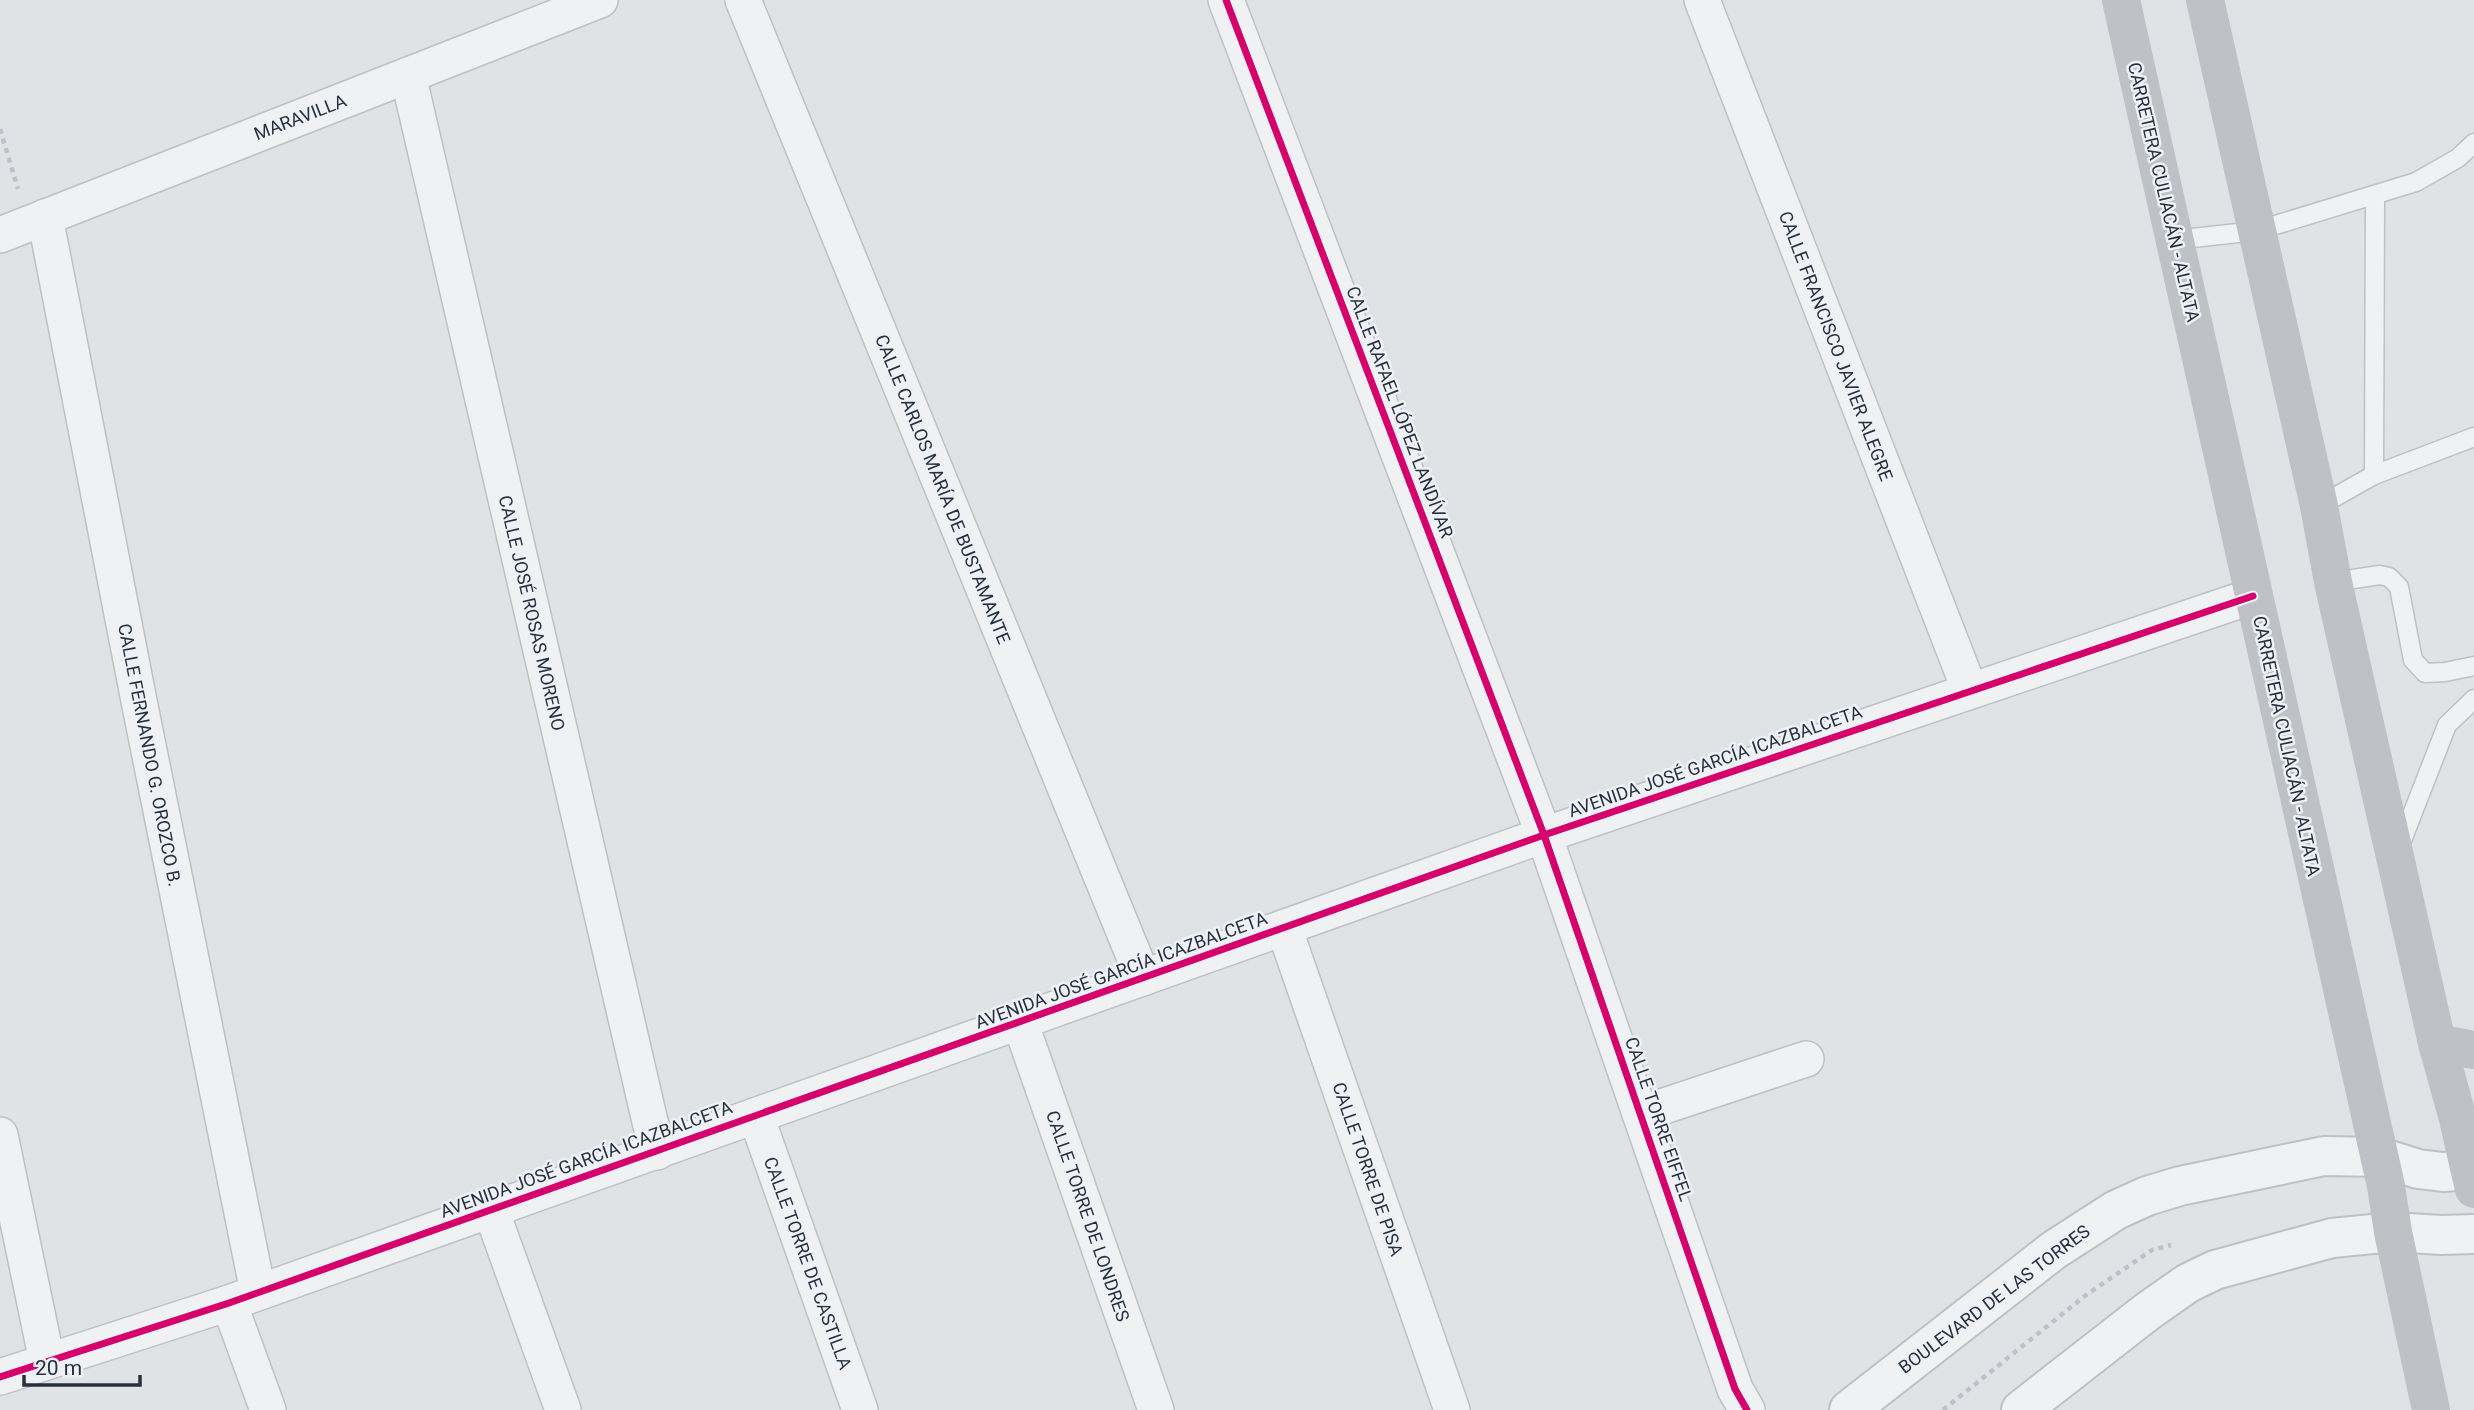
<svg xmlns="http://www.w3.org/2000/svg" width="2474" height="1410" font-family="Roboto,sans-serif">
<style>
.lines{fill:none;stroke-linecap:round;stroke-linejoin:round}
.service-casing{stroke:#bec1c4;stroke-width:21}
.minor-casing{stroke:#bec1c4;stroke-width:38}
.tertiary-casing{stroke:#bec1c4;stroke-width:42}
.path{stroke:#bfc1c6;stroke-width:4.5;stroke-dasharray:5 5;stroke-linecap:butt}
.service{stroke:#f0f1f2;stroke-width:18}
.minor{stroke:#f0f1f2;stroke-width:35}
.tertiary{stroke:#f0f1f2;stroke-width:38}
.secondary{stroke:#bec1c5;stroke-width:38}
.cycleway-casing{stroke:#eef1f6;stroke-width:11}
.cycleway{stroke:#d6006c;stroke-width:7}
.labels{text-anchor:middle;dominant-baseline:central;stroke-width:5;stroke-linejoin:round;paint-order:stroke}
.street-label{font-size:18px;fill:#27303f;stroke:#eef1f6}
</style>
<rect width="100%" height="100%" fill="#e0e3e6"/>
<g class="lines">
<defs>
<g id="service">
<polyline points="2174,240 2256,231 2416,182 2458,158 2474,143"/>
<polyline points="2374,475 2375,195"/>
<polyline points="2319,506 2374,475 2474,437"/>
<polyline points="2333,582 2380,575 2389,577 2399,587 2413,660 2425,673 2445,672 2474,666"/>
<polyline points="2399,848 2447,725 2474,699"/>
</g>
<g id="minor">
<polyline points="743,0 1143,978"/>
<polyline points="1226,0 1544,835 1735,1389 1747,1410"/>
<polyline points="1702,0 1970,691"/>
<polyline points="408,75 657,1152"/>
<polyline points="45,217 139,701 258,1292"/>
<polyline points="0,235 600,0"/>
<polyline points="1284,928 1452,1410"/>
<polyline points="1020,1022 1156,1410"/>
<polyline points="1640,1114 1806,1059"/>
<polyline points="756,1116 860,1410"/>
<polyline points="0,1135 47,1361"/>
<polyline points="491,1210 563,1410"/>
<polyline points="229,1303 268,1410"/>
<polyline points="0,1377 229,1303 1544,835 2253,596"/>
</g>
<g id="tertiary">
<polyline points="1849,1410 2054,1250 2116,1210 2147,1196 2180,1186 2324,1156 2380,1157 2418,1169 2443,1172 2474,1170"/>
<polyline points="2021,1410 2148,1311 2188,1283 2215,1270 2332,1238 2393,1232 2441,1235 2474,1234"/>
</g>
</defs>
<use href="#service" class="service-casing"/>
<use href="#minor" class="minor-casing"/>
<use href="#tertiary" class="tertiary-casing"/>
<g class="path">
<polyline points="0,129 18,189"/>
<polyline points="1943,1410 2086,1295 2152,1250 2171,1245"/>
</g>
<use href="#service" class="service"/>
<use href="#minor" class="minor"/>
<use href="#tertiary" class="tertiary"/>
<g class="secondary">
<polyline points="2121,0 2386,1186 2393,1232 2431,1410"/>
<polyline points="2205,0 2319,506 2333,582 2437,1043 2458,1119 2474,1189"/>
<polyline points="2437,1043 2474,1050"/>
</g>
<defs>
<g id="cycleway">
<polyline points="1226,0 1544,835 1735,1389 1747,1410"/>
<polyline points="0,1377 229,1303 1544,835 2253,596"/>
</g>
</defs>
<use href="#cycleway" class="cycleway-casing"/>
<use href="#cycleway" class="cycleway"/>
</g>
<g class="labels">
<g class="street-label">
<text transform="translate(300 117) rotate(-21)">MARAVILLA</text>
<text transform="translate(2164 192) rotate(77)">CARRETERA CULIACÁN - ALTATA</text>
<text transform="translate(1836 346) rotate(69)">CALLE FRANCISCO JAVIER ALEGRE</text>
<text transform="translate(1400 412) rotate(69)">CALLE RAFAEL LÓPEZ LANDÍVAR</text>
<text transform="translate(943 489) rotate(68)">CALLE CARLOS MARÍA DE BUSTAMANTE</text>
<text transform="translate(532 613) rotate(77)">CALLE JOSÉ ROSAS MORENO</text>
<text transform="translate(2287 746) rotate(78)">CARRETERA CULIACÁN - ALTATA</text>
<text transform="translate(150 755) rotate(79)">CALLE FERNANDO G. OROZCO B.</text>
<text transform="translate(1715 761) rotate(-19)">AVENIDA JOSÉ GARCÍA ICAZBALCETA</text>
<text transform="translate(1121 970) rotate(-20)">AVENIDA JOSÉ GARCÍA ICAZBALCETA</text>
<text transform="translate(1659 1119) rotate(71)">CALLE TORRE EIFFEL</text>
<text transform="translate(586 1159) rotate(-20)">AVENIDA JOSÉ GARCÍA ICAZBALCETA</text>
<text transform="translate(1368 1169) rotate(71)">CALLE TORRE DE PISA</text>
<text transform="translate(1088 1216) rotate(71)">CALLE TORRE DE LONDRES</text>
<text transform="translate(808 1263) rotate(70)">CALLE TORRE DE CASTILLA</text>
<text transform="translate(1994 1299) rotate(-37)">BOULEVARD DE LAS TORRES</text>
</g>
</g>
<path d="M24 1375v10h116v-10" fill="none" stroke="#27303f" stroke-width="3.5"/>
<text x="35" y="1375" font-size="21" fill="#27303f" stroke="#eef1f6" stroke-width="5" paint-order="stroke">20 m</text>
</svg>
